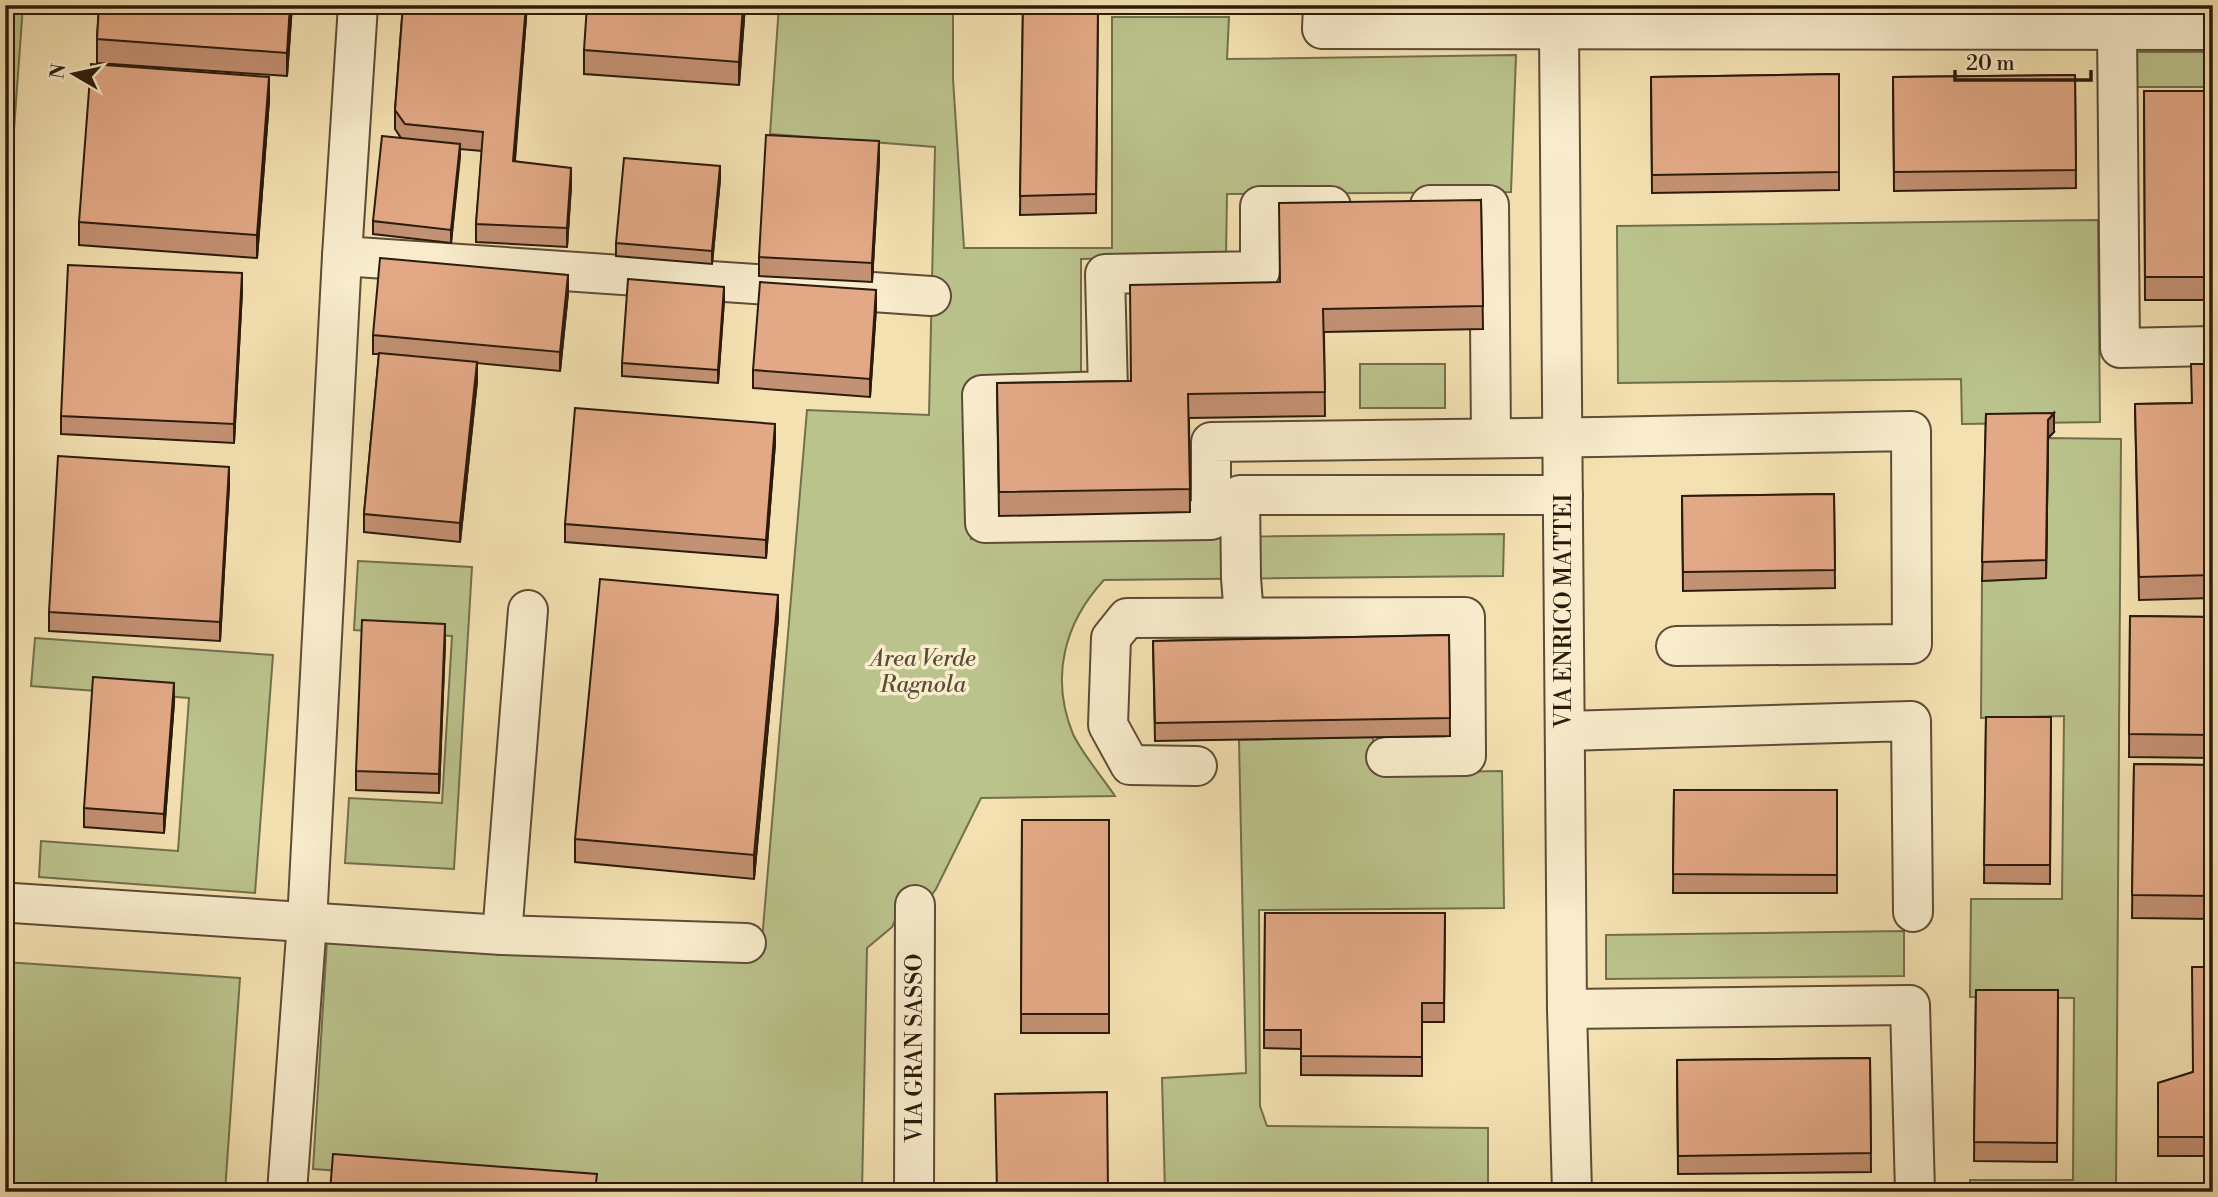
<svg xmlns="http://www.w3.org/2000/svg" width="2218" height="1197" font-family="'Libre Bodoni',serif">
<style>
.green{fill:#bbc38c;stroke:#736f4c;stroke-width:2}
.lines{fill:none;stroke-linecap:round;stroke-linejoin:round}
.minor-casing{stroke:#5d4c35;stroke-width:42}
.minor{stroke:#f8eccc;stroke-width:38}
.wall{fill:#c39173;stroke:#2b1b0c;stroke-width:2}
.shaded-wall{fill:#9f765e;stroke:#2b1b0c;stroke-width:2}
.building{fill:#e3a986;stroke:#2b1b0c;stroke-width:2}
.labels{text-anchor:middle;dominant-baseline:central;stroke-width:7;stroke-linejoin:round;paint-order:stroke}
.street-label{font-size:23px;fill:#2b1b0c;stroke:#f8eccc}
.park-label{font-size:23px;font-style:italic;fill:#564d32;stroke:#f8eccc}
</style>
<rect width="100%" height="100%" fill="#f4e1b1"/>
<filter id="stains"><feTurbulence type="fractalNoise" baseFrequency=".00286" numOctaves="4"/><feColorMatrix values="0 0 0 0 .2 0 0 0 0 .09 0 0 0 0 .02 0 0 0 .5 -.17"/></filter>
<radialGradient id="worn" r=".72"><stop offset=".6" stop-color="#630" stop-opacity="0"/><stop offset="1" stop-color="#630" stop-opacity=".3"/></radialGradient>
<g class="green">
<polygon points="5,5 23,5 5,254"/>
<path d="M 779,5 L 953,5 L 953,79 L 964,248 L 1112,248 L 1112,17 L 1229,17 L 1227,59 L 1516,55 L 1511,192 L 1227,194 L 1226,256 L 1081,259 L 1081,378 L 971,381 L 971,539 L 1504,534 L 1503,576 L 1104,580 C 1064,623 1050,678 1073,734 C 1081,752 1103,778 1115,796 L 981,798 L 936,889 L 926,903 L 901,908 L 892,927 L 867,948 L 862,1192 L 630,1192 L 313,1169 L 327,941 L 762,940 L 807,410 L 929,415 L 935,147 L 770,134 Z"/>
<rect x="2130" y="52" width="83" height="35"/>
<polygon points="2098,220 2100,422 1962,424 1961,379 1618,383 1617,226"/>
<rect x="1360" y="364" width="85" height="44"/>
<polygon points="2048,438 2121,439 2116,1192 1970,1192 1970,1180 2073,1180 2074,998 1970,997 1971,899 2062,899 2064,716 1981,718 1982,581 2046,578"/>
<polygon points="358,561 472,567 454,869 345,863 349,798 442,803 452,636 354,630"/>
<polygon points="35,638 273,655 255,893 39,877 41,841 178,851 189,698 31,686"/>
<polygon points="1373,737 1374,773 1502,771 1504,908 1259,910 1260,1106 1267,1126 1488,1128 1488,1192 1165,1192 1162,1078 1246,1073 1239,740"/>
<polygon points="1904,931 1904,976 1606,979 1606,935"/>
<polygon points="5,962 240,978 225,1192 5,1192"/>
</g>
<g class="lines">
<defs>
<g id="minor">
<polyline points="1323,5 1322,29 2213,30"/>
<polyline points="1559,30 1567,1009 1572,1192"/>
<polyline points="2117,30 2120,348 2213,346"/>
<polyline points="1430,205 1489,205 1491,438"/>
<polyline points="1331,206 1260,206 1260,271 1105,274 1108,391 982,395 985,523 1211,520 1211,442 1597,437 1911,431 1912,644 1676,646"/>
<polyline points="342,256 931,296"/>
<polyline points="1244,617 1241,578 1240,495 1563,495"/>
<polyline points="1565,731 1911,721 1913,912"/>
<polyline points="1197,766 1130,765 1108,725 1111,638 1127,618 1465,617 1466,756 1386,757"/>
<polyline points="13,903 502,935 746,943"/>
<polyline points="502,935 528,610"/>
<polyline points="1567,1009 1910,1005 1915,1192"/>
<polyline points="287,1192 307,922 342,256 358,5"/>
<polyline points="914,1192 915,905"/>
</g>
</defs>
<use href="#minor" class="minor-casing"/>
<use href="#minor" class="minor"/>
</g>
<g class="wall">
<polygon points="99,5 292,5 287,76 97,63 97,39"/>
<polygon points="403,5 527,5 515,161 571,186 567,247 476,242 476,224 482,151 460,149 451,243 373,234 373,221 401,138 395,129 395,110"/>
<polygon points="745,5 739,85 584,74 584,50"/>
<polygon points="1023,5 1098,5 1096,213 1020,215"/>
<polygon points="1839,74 1839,190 1652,193 1651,77"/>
<polygon points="2075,75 2076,188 1894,191 1893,77"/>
<polygon points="2144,91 2213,91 2213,300 2145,300"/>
<polygon points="269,100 257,258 79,245 79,222"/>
<polygon points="879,160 872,282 759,276 759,257"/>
<polygon points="720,179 712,264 616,256 616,243"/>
<polygon points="1481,200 1483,329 1324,332 1325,416 1189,418 1190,512 999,516 997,383 1131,381"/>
<polygon points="242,291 234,443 61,434 61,416"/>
<polygon points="568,293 560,371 477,363 477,381 460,542 364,532 364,514 379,354 373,354 373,335"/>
<polygon points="724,300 718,383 622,376 622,363"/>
<polygon points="876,308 870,397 753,388 753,370"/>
<polygon points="2213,364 2213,598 2139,600 2135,404 2191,403"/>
<polygon points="1986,414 2054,432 2048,438 2046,578 1982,581"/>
<polygon points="775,443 766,558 565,542 565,524"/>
<polygon points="229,485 220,641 49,631 49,612"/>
<polygon points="1834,494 1835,588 1683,591 1682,496"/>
<polygon points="2130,616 2213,617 2213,758 2129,757"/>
<polygon points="778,618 754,879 575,862 575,839"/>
<polygon points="1449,635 1450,736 1155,741 1153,641"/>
<polygon points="445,642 439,793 356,790 356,771"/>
<polygon points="174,702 164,833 84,827 84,808"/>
<polygon points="1986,717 2051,717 2050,884 1984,883"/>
<polygon points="2134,764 2213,765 2213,919 2132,918"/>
<polygon points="1674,790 1837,790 1837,893 1673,893"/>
<polygon points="1022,820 1109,820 1109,1033 1021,1033"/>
<polygon points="1265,913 1445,913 1444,1022 1422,1022 1422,1076 1301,1075 1301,1049 1264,1048"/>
<polygon points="2213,967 2213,1156 2158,1156 2158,1083 2193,1072"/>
<polygon points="1976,990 2058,990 2057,1162 1974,1161"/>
<polygon points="1870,1058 1871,1172 1678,1174 1677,1060"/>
</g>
<g class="shaded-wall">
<polygon points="290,5 292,5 287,76 287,53"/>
<polygon points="526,5 527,5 513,180 513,161"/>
<polygon points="743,5 745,5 739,85 739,62"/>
<polygon points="269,77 269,100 257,258 257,235"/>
<polygon points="879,141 879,160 872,282 872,263"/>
<polygon points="460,144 460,157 451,243 451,230"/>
<polygon points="720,166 720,179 712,264 712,251"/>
<polygon points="571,168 571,186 567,247 567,228"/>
<polygon points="242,273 242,291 234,443 234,424"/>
<polygon points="568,275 568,293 560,371 560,352"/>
<polygon points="724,287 724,300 718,383 718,370"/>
<polygon points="876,290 876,308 870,397 870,379"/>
<polygon points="477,362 477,381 460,542 460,523"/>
<polygon points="2054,413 2054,432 2048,438 2046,578 2048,420"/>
<polygon points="775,424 775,443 766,558 766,540"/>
<polygon points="229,467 229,485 220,641 220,622"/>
<polygon points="778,595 778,618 754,879 754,855"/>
<polygon points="445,624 445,642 439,793 439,774"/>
<polygon points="174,683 174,702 164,833 164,814"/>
</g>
<g class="building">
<polygon points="99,5 290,5 287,53 97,39"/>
<polygon points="403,5 526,5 513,161 571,168 567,228 476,224 483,132 405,124 395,110"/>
<polygon points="587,5 743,5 739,62 584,50"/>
<polygon points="1023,5 1098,5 1096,194 1020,196"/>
<polygon points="91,64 269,77 257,235 79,222"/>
<polygon points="1839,74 1839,172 1652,175 1651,77"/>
<polygon points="2075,75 2076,170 1894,172 1893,77"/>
<polygon points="2144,91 2213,91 2213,277 2145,277"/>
<polygon points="766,135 879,141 872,263 759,257"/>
<polygon points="382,136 460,144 451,230 373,221"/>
<polygon points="624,158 720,166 712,251 616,243"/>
<polygon points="1481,200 1483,306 1323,309 1325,392 1188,394 1190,489 999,492 997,383 1131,381 1130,285 1280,282 1279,203"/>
<polygon points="380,258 568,275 560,352 373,335"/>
<polygon points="68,265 242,273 234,424 61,416"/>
<polygon points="628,279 724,287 718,370 622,363"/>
<polygon points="760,282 876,290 870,379 753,370"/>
<polygon points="379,353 477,362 460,523 364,514"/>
<polygon points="2191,364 2213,364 2213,575 2139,577 2135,404 2192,403"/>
<polygon points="575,408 775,424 766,540 565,524"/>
<polygon points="2054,413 2048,420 2046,560 1982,562 1986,414"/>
<polygon points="58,456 229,467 220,622 49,612"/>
<polygon points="1834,494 1835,570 1683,572 1682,496"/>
<polygon points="600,579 778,595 754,855 575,839"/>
<polygon points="2130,616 2213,617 2213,735 2129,734"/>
<polygon points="362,620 445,624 439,774 356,771"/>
<polygon points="1449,635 1450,718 1155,723 1153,641"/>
<polygon points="93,677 174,683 164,814 84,808"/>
<polygon points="1986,717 2051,717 2050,865 1984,865"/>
<polygon points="2134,764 2213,765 2213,896 2132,895"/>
<polygon points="1674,790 1837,790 1837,875 1673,874"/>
<polygon points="1022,820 1109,820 1109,1014 1021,1014"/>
<polygon points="1265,913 1445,913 1444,1003 1422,1003 1422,1057 1301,1056 1301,1030 1264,1030"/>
<polygon points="2192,967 2213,967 2213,1137 2158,1137 2158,1083 2193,1072"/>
<polygon points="1976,990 2058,990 2057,1143 1974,1142"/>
<polygon points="1870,1058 1871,1153 1678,1156 1677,1060"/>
<polygon points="1107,1092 1108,1192 997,1192 995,1094"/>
<polygon points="333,1154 597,1174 595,1192 330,1192"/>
</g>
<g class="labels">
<g class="street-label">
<text transform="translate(1564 611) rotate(-90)">VIA ENRICO MATTEI</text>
<text transform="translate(915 1048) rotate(-90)">VIA GRAN SASSO</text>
</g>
<g class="park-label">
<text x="923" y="659">Area Verde<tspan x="923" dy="26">Ragnola</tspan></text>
</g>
</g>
<rect width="2218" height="1197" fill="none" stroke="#f4e1b1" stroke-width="28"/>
<rect x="7" y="7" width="2204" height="1183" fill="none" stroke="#2b1b0c" stroke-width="3.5"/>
<rect x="14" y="14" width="2190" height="1169" fill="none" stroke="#2b1b0c" stroke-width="2"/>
<g transform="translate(74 74) rotate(279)" stroke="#f8eccc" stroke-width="5" paint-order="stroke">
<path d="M0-5L12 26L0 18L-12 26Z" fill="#2b1b0c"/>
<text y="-10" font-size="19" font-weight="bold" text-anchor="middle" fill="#2b1b0c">N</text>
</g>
<path d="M1955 70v10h136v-10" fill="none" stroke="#2b1b0c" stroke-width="3.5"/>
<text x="1966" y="70" font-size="21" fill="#2b1b0c" stroke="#f8eccc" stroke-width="5" paint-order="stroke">20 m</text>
<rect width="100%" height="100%" filter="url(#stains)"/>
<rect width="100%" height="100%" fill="url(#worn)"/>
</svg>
